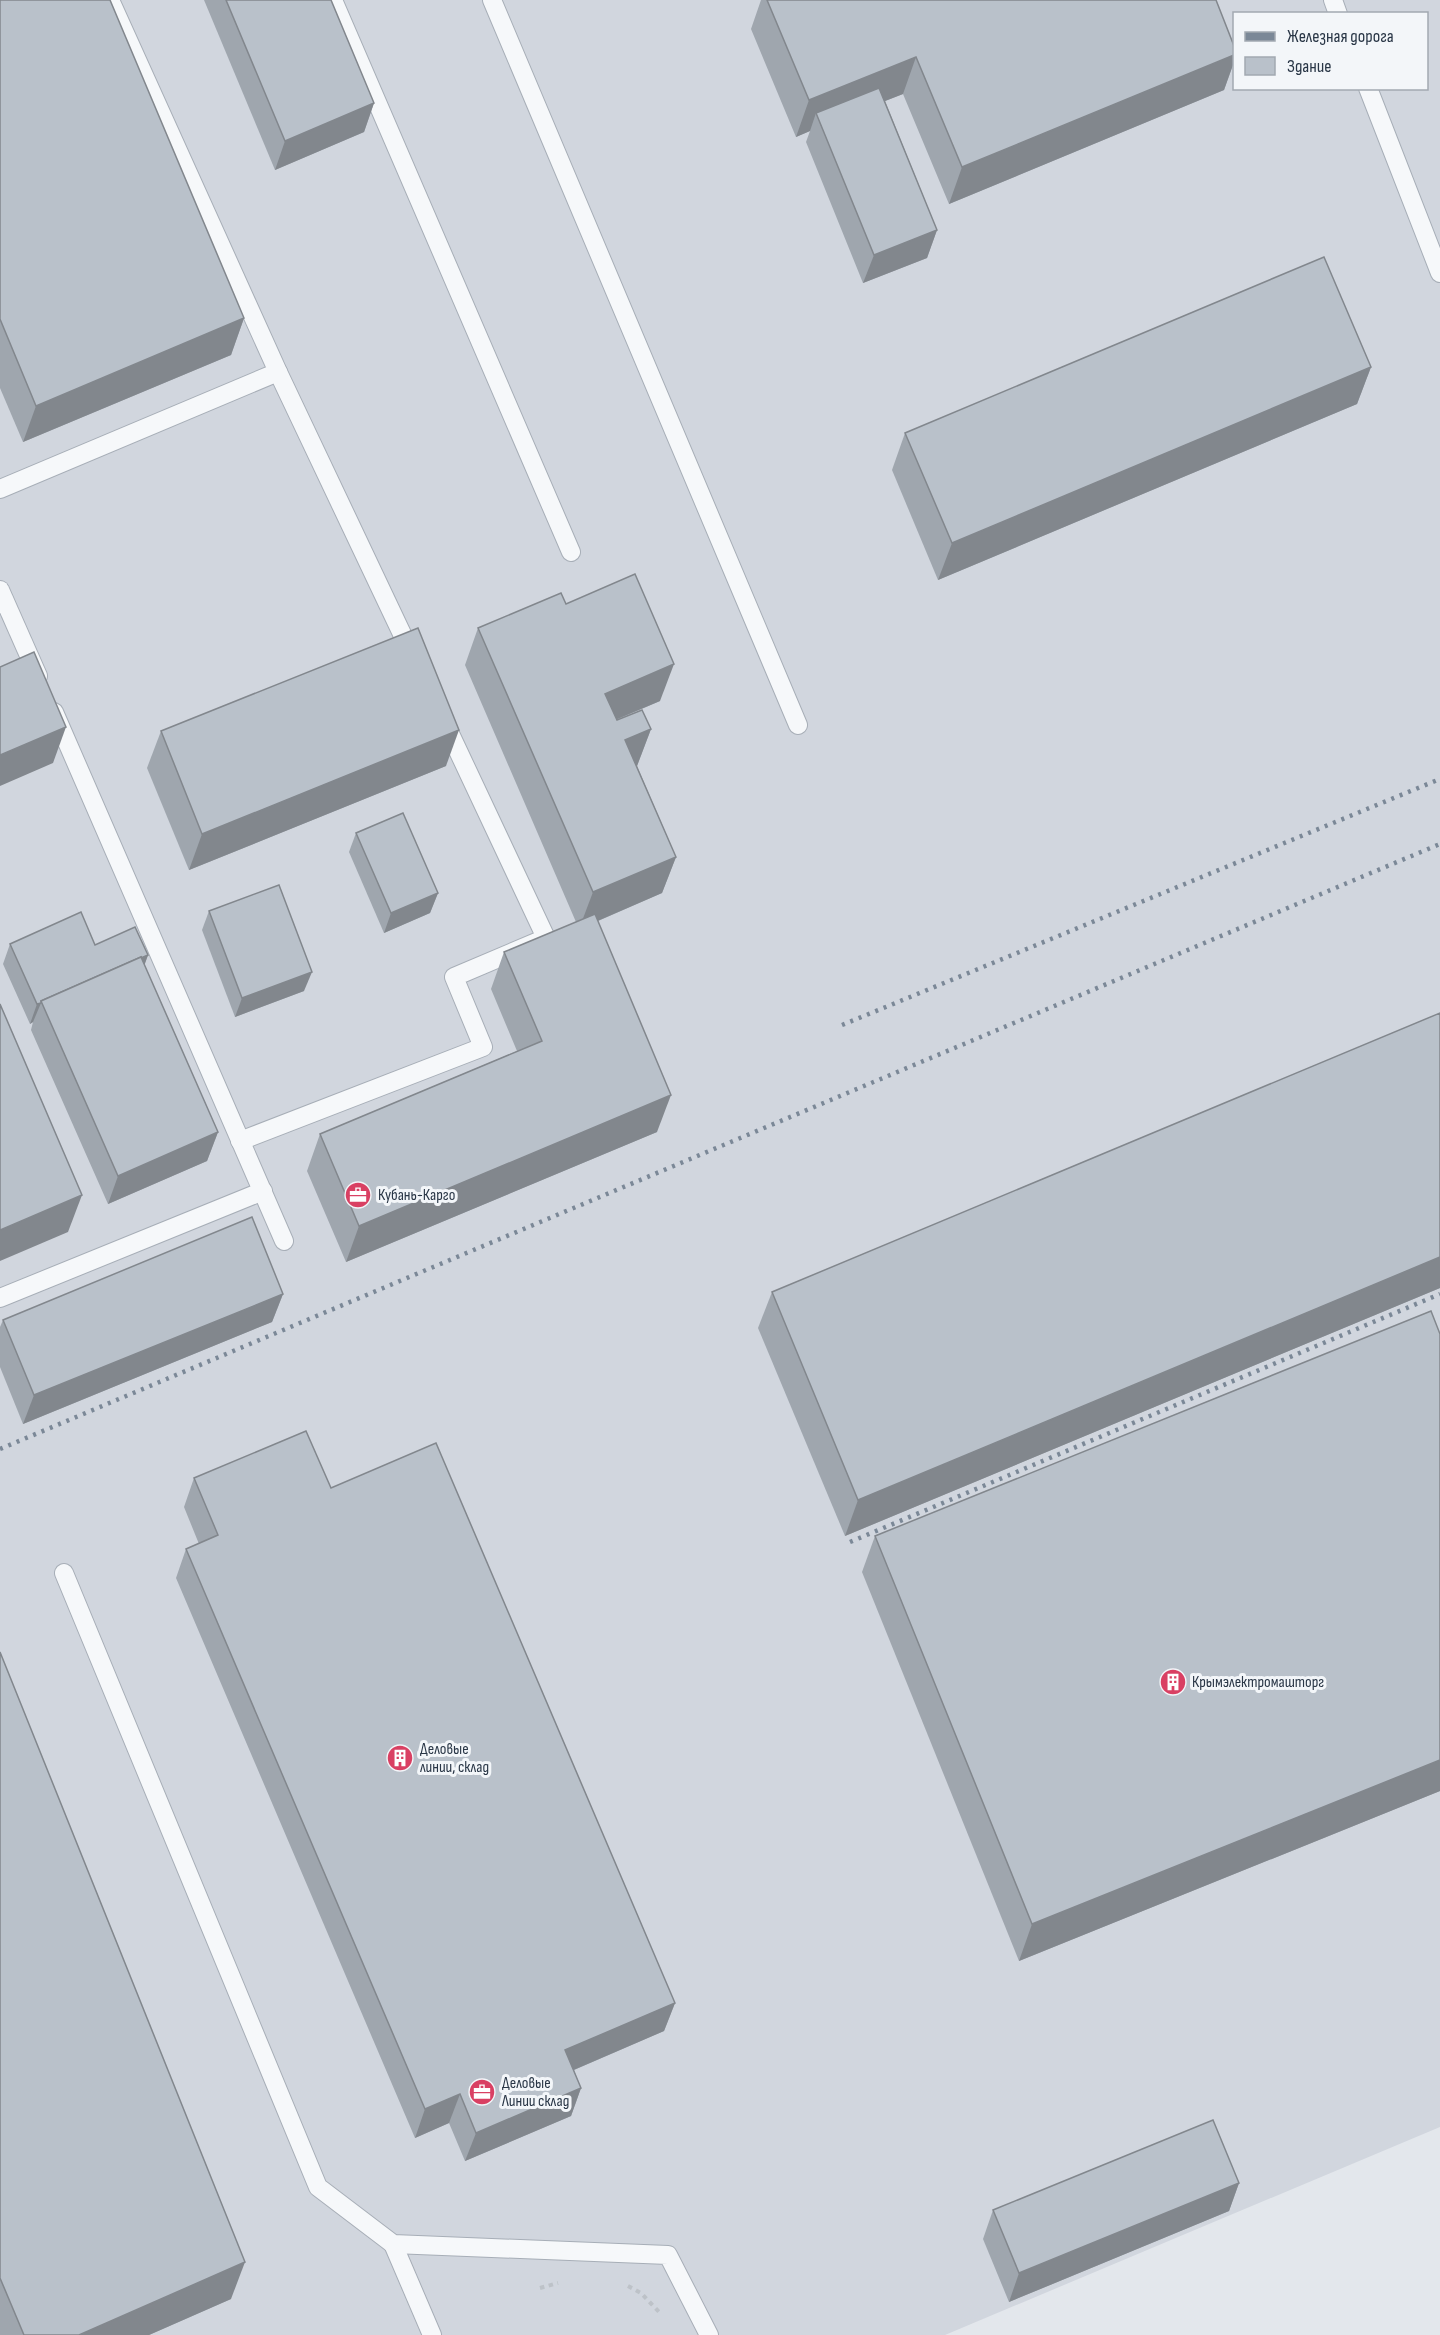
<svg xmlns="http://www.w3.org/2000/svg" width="1440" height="2335" font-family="'Sofia Sans Condensed',sans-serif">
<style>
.built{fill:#d1d6de;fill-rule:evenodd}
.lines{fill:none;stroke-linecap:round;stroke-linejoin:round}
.lane-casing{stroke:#a7aeb7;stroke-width:20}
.path{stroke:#bdc2c8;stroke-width:4;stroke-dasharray:4.5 4.5;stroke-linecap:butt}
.lane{stroke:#f6f8fa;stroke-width:18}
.rail{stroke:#7b8897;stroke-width:4.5;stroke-dasharray:3 6;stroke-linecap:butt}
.wall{fill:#9fa6ae}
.shaded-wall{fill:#82878d}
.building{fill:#b9c1ca;stroke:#82878d;stroke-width:1.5}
.labels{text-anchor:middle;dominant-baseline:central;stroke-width:6;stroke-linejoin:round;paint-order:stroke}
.poi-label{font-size:16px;fill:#293646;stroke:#f3f6f9;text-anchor:start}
</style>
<rect width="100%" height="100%" fill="#e3e7ec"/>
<path class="built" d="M 0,0 L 1440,0 L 1440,2127 L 945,2335 L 0,2335 ZM 1234,14 L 1426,14 L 1426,88 L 1234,88 Z"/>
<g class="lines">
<defs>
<g id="lane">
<polyline points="110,0 278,372 412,655"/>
<polyline points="333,0 571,552"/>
<polyline points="492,0 798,725"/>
<polyline points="1333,0 1338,14"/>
<polyline points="1368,88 1440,273"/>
<polyline points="0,489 278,372"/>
<polyline points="0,590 38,676"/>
<polyline points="54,712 284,1241"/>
<polyline points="240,1141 483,1047 454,977 546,938 445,723"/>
<polyline points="0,1298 263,1191"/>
<polyline points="64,1573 318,2187 393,2244 668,2255 709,2335"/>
<polyline points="393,2244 432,2335"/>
</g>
</defs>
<use href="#lane" class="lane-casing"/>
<g class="path">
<polyline points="628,2286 641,2293 661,2314"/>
<polyline points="540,2288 558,2283"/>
</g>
<use href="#lane" class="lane"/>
<g class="rail">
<polyline points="842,1025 1440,779"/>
<polyline points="0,1449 1440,844"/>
<polyline points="850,1542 1440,1294"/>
</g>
</g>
<g class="wall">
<polygon points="0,0 244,318 231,355 23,442 0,388"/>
<polygon points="204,0 331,0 374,103 364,132 275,170"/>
<polygon points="761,0 1216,0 1234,46 1234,62 1224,90 949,204 903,94 885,101 937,230 927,258 863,283 806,142 810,131 796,137 751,29"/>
<polygon points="1371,367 1357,404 938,580 892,470 905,433"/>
<polygon points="566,604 660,701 616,720 651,729 637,766 676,857 662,893 598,921 657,1132 346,1262 307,1171 320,1134 517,1051 491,989 504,952 576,922 465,665 478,628"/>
<polygon points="161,731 446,766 189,870 147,768"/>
<polygon points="356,833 438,893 430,913 384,933 349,852"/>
<polygon points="209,911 304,991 235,1017 202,930"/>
<polygon points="10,944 95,945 148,955 144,965 218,1132 207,1161 108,1204 31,1030 33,1022 30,1024 3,964"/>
<polygon points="1440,1013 1440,1288 845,1536 758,1328 772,1292"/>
<polygon points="283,1294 272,1322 23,1424 0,1367 0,1327 3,1320"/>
<polygon points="1440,1334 1440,1791 1019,1961 862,1572 875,1536"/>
<polygon points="194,1478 331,1488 675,2003 664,2031 574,2070 581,2088 571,2116 465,2161 449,2123 415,2138 176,1578 186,1549 199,1544 184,1507"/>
<polygon points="0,1652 231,2299 149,2335 0,2335"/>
<polygon points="1239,2183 1229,2211 1009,2302 983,2239 993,2210"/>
</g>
<g class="shaded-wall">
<polygon points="1234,55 1234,62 1224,90 949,204 962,167"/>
<polygon points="916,57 903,94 821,126 816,113 810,131 796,137 809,100"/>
<polygon points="374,103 364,132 275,170 285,141"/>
<polygon points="937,230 927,258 863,283 874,255"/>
<polygon points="244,318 231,355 23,442 36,406"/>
<polygon points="1371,367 1357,404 938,580 952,543"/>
<polygon points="674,664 660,701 591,730 605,694"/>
<polygon points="66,727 53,763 0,786 0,755"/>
<polygon points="651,729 637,766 612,777 625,740"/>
<polygon points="459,730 446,766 189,870 202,834"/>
<polygon points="676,857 662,893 579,929 593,892"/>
<polygon points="438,893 430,913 384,933 391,913"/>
<polygon points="148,955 141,975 42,1002"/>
<polygon points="312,972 304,991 235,1017 242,998"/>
<polygon points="41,1003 33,1022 30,1024 37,1004"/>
<polygon points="671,1095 657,1132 346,1262 359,1226"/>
<polygon points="218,1132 207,1161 108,1204 118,1176"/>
<polygon points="82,1195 68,1232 0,1261 0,1230"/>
<polygon points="1440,1257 1440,1288 845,1536 858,1500"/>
<polygon points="283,1294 272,1322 23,1424 34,1395"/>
<polygon points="1440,1760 1440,1791 1019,1961 1032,1924"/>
<polygon points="675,2003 664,2031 555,2078 565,2050"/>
<polygon points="581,2088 571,2116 465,2161 476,2133"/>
<polygon points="460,2094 449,2123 415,2138 425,2109"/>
<polygon points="1239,2183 1229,2211 1009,2302 1019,2273"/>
<polygon points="245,2262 231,2299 149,2335 79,2335"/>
</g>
<g class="building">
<polygon points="0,0 110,0 244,318 36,406 0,319"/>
<polygon points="226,0 331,0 374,103 285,141"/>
<polygon points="767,0 1216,0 1234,46 1234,55 962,167 916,57 809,100"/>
<polygon points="879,88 937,230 874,255 816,113"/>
<polygon points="1324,257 1371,367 952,543 905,433"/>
<polygon points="635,574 674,664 605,694 617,720 642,710 651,729 625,740 676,857 593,892 478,628 561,593 566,604"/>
<polygon points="418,628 459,730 202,834 161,731"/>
<polygon points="34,652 66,727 0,755 0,667"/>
<polygon points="403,813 438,893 391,913 356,833"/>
<polygon points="279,885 312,972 242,998 209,911"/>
<polygon points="81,912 95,945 135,927 148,955 141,958 141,957 41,1001 41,1003 37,1004 10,944"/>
<polygon points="595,914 671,1095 359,1226 320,1134 542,1041 504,952"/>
<polygon points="141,957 218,1132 118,1176 41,1001"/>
<polygon points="0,1004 82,1195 0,1230"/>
<polygon points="1440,1013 1440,1257 858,1500 772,1292"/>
<polygon points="252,1217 283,1294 34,1395 3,1320"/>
<polygon points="1431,1311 1440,1334 1440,1760 1032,1924 875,1536"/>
<polygon points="306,1431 331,1488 436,1443 675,2003 565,2050 581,2088 476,2133 460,2094 425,2109 186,1549 218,1535 194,1478"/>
<polygon points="0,1652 245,2262 79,2335 24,2335 0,2278"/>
<polygon points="1213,2120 1239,2183 1019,2273 993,2210"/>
</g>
<defs>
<symbol id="office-disc" viewBox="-11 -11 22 22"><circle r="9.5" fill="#d94063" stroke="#f3f6f9"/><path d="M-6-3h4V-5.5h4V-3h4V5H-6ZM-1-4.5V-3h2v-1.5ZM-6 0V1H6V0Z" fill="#fff"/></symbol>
<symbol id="building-disc" viewBox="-11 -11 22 22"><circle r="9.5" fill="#d94063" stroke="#f3f6f9"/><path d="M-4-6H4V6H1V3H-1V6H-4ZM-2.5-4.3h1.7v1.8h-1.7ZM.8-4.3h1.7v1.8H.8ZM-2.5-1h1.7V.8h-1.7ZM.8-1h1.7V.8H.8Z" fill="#fff"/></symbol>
</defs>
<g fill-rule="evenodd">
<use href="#office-disc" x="343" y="1180" width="30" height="30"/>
<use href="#building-disc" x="1158" y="1667" width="30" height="30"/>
<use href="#building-disc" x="385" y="1743" width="30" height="30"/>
<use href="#office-disc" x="467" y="2077" width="30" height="30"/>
</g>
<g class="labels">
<g class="poi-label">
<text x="378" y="1195">Кубань-Карго</text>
<text x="1192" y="1682">Крымэлектромашторг</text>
<text x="420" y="1749">Деловые<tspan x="420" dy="18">линии, склад</tspan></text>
<text x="502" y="2083">Деловые<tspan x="502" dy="18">Линии склад</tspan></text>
</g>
</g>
<rect x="1233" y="12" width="195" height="78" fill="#f3f6f9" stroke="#a2a9b1" stroke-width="1.5"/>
<rect x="1245" y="32" width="30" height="9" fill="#7b8897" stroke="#a2a9b1" stroke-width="1.5"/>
<text x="1287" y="42" font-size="18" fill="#293646">Железная дорога</text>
<rect x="1245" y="57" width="30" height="18" fill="#b9c1ca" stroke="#a2a9b1" stroke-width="1.5"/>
<text x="1287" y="72" font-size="18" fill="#293646">Здание</text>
</svg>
